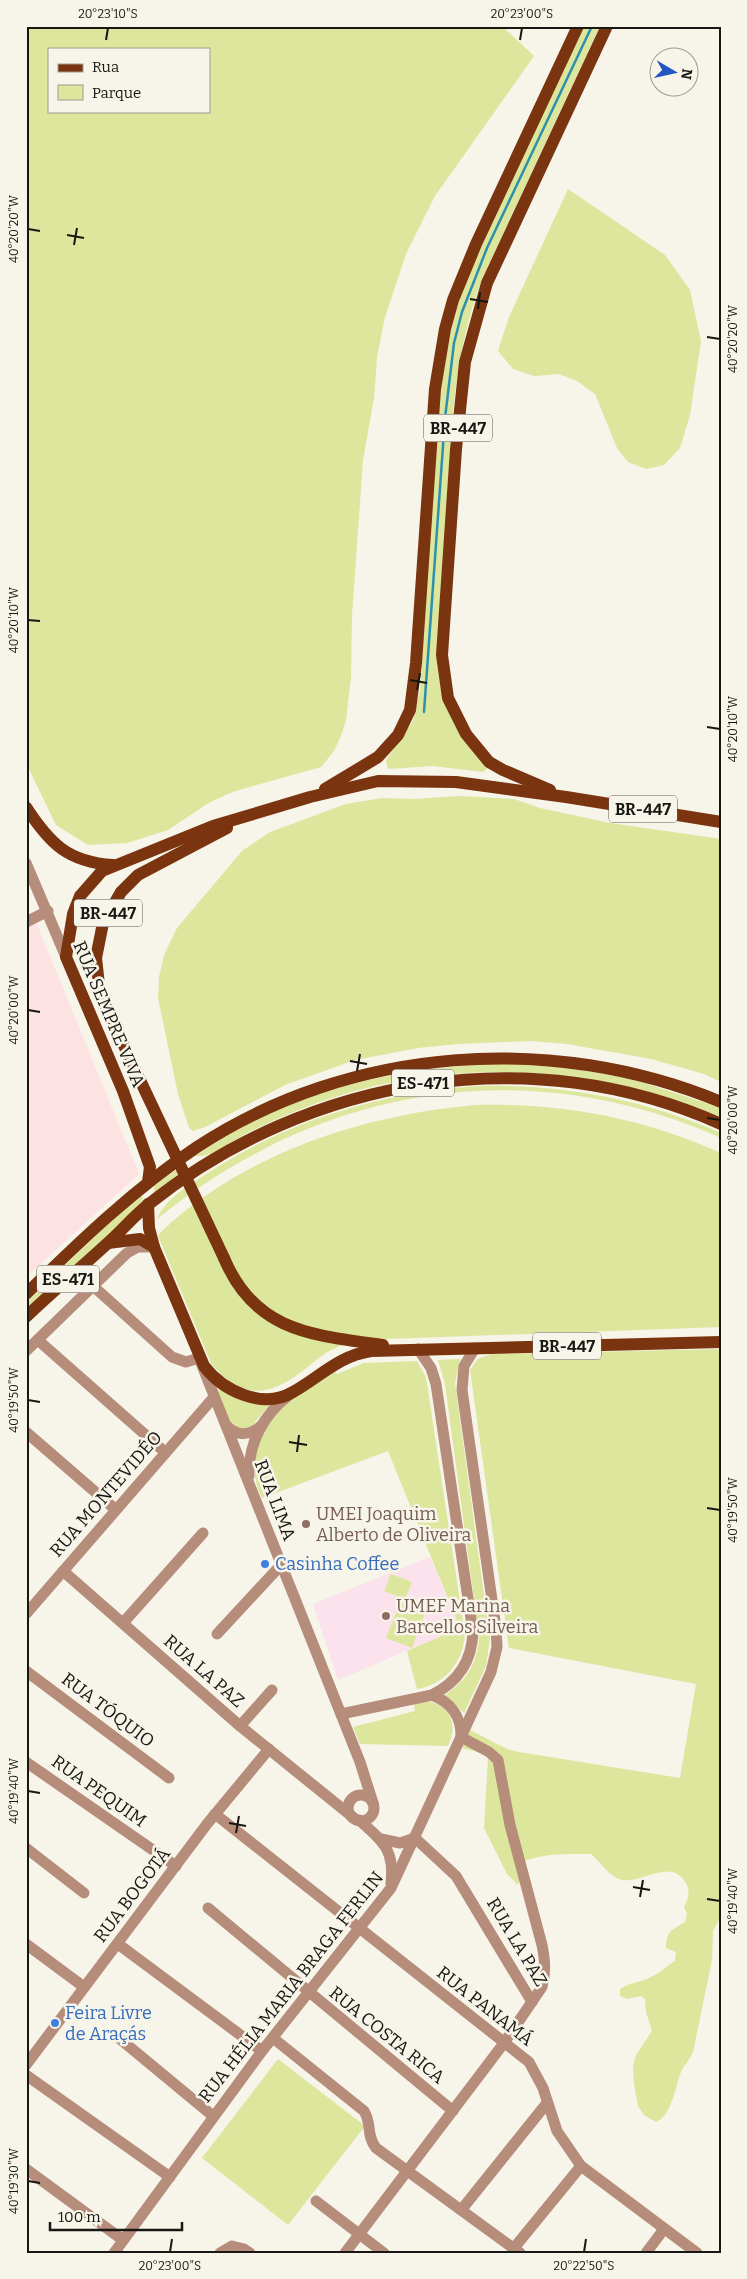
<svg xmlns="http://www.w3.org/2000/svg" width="747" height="2279" font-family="Bitter,serif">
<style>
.industrial{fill:#fde2e3}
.education{fill:#fbe2ec}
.green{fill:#dce69d;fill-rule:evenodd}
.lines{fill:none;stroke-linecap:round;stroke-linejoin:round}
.stream{stroke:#2f90ac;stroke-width:2.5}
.minor{stroke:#b68c7a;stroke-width:11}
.major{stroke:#7a340f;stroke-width:12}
.major-bridge{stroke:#7a340f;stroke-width:12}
.ticks{fill:none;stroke:#191714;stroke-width:2}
.education-dot{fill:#8d6e63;stroke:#f7f4e9;stroke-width:2}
.shop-dot{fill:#3f7fe0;stroke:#f7f4e9;stroke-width:2}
.labels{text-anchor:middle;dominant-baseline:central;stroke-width:5;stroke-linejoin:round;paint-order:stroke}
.shield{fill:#f7f4e9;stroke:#5c5954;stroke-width:1}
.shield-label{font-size:16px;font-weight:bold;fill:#191714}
.street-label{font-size:18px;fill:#191714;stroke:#f7f4e9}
.education-label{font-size:18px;fill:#785e54;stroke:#f7f4e9;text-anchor:start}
.shop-label{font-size:18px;fill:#366cbe;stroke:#f7f4e9;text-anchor:start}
.neatline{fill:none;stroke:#191714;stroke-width:2}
.ticks-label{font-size:12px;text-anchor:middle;fill:#191714}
</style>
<rect width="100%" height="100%" fill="#f7f4e9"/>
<polygon class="industrial" points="36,922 139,1174 26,1277 26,927"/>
<polygon class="education" points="430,1557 460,1628 338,1680 313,1604"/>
<g class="green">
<path d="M 26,26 L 502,26 L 534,56 L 435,196 L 406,254 L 385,317 L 377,357 L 374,398 L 363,460 L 352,615 L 351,678 L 346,720 L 341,736 L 334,751 L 321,767 L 235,791 L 210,802 L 168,830 L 127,843 L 88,845 L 56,825 L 26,763 ZM 49,49 L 209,49 L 209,111 L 49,111 Z"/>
<path d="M 584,26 L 600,26 L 483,277 C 452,355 451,437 446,519 C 443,570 437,621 438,671 L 441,688 L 488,768 L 483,772 L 432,766 L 390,769 L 387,767 L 386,760 L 413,721 L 420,689 L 439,402 C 443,357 454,314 469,271 Z"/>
<polygon points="568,189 665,255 690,290 701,341 690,415 680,448 664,465 646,469 628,462 617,448 595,394 577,381 559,374 534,376 513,369 498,351 509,317"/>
<polygon points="459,796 514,799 540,808 610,823 721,839 721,1082 704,1074 651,1059 567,1044 531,1041 458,1044 418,1048 355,1060 285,1085 205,1127 193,1131 189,1128 178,1094 158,998 159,977 164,955 177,928 242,851 270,832 346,804 382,798 413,799"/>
<path d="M 499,1063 L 566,1067 L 632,1079 L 721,1108 L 721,1117 C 587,1062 442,1056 306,1107 C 285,1115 266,1124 247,1133 C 232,1141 213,1158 195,1156 C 210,1147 225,1136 241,1128 C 321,1082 409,1069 499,1063 Z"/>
<path d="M 477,1086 C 562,1084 643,1099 721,1133 L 721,1138 C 525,1051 321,1086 157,1219 C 165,1200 184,1189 200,1178 C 283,1122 378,1093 477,1086 Z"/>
<path d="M 477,1105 C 563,1103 643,1118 721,1153 L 721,1327 L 358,1340 C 350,1343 341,1345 333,1349 C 317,1357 304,1372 288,1381 C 256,1400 232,1390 211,1363 L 158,1236 L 162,1231 C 244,1153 366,1114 477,1105 Z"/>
<polygon points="177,1169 186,1170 154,1193 154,1186"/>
<polygon points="142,1194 143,1204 26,1313 26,1303 111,1221"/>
<path d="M 721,1349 L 721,1916 L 713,1931 L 712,1960 L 693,2052 C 690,2060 684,2065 681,2072 C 675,2086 672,2116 656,2122 L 644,2115 L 638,2106 L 634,2084 L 633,2066 L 636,2055 L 652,2031 L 646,2012 L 645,1999 L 641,1996 L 627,1999 L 620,1996 L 620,1989 C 630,1982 640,1983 651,1977 C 660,1973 667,1966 675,1961 L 676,1952 L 666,1948 C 666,1931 672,1930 685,1922 L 687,1914 L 684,1907 C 688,1900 690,1893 687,1885 C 672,1854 639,1887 619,1879 C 609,1876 600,1861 591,1854 C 568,1854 546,1853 524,1861 L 518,1885 L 507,1874 L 484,1828 L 488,1758 L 486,1754 L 462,1748 L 470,1730 L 507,1749 L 519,1752 L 680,1778 L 696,1684 L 509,1648 L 470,1370 L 478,1359 L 491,1354 Z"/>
<path d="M 460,1359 L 455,1383 L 490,1639 L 486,1666 L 464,1713 L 445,1695 C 467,1681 478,1662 479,1636 L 445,1384 L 438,1360 Z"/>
<path d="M 417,1361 L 426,1377 L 465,1634 C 463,1663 445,1684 417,1689 L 407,1651 L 460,1628 L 388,1451 L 262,1498 C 248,1472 254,1437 275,1414 C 289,1398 315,1382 333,1368 L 337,1374 L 364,1363 Z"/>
<polygon points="219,1389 271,1403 252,1426 242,1430 231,1425 218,1393"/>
<polygon points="391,1574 412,1582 405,1599 384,1591"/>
<polygon points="401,1601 426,1611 412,1648 386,1638"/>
<path d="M 423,1701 C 448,1702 460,1723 448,1746 L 360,1744 L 353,1727 L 415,1711 L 414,1704 Z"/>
<polygon points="278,2059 365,2126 288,2225 202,2158"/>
</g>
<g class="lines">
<polyline class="stream" points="424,712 445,418 454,343 462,312 487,248 592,26"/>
<g class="minor">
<polyline points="26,863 66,957"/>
<polyline points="26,922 48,911"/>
<polyline points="93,1286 172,1357 186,1362 199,1358 360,1762 373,1803"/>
<polyline points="38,1340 165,1452"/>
<polyline points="26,1351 127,1253 138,1247 154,1247"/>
<path d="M 226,1425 C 236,1437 251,1436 262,1425"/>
<polyline points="26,1432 115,1509"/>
<path d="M 249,1476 C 248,1443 264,1414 289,1395"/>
<polyline points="63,1571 240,1726 354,1818"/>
<polyline points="26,1614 214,1397"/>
<polyline points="123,1623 203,1533"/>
<polyline points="217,1634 281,1565"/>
<polyline points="26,1671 169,1778"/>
<path d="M 432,1695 C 450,1702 461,1716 461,1735"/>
<path d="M 341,1714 L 432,1695 C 458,1682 472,1661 473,1632 L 436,1384 L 431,1368 L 418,1349"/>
<polyline points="240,1726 272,1690"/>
<polyline points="26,1762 176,1866"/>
<circle cx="361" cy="1808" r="13"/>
<polyline points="215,1814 529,2062 543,2088 557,2131 581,2166 697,2253"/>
<path d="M 359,1820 C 383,1841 395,1850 391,1884"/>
<polyline points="415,1838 456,1876 532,2002"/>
<polyline points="381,1839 400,1843 415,1838"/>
<polyline points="26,1848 84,1893"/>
<polyline points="208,1908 453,2111"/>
<polyline points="26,1944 84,1987"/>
<polyline points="118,1944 262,2051"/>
<polyline points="114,2034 213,2116"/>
<path d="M 273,2038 L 364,2111 C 372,2123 366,2136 376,2148 L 520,2253"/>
<polyline points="26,2065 207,1824 269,1749"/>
<polyline points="26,2075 170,2177"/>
<polyline points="26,2169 123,2240"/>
<polyline points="316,2201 384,2253"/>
<polyline points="462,2209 547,2103"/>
<polyline points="514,2248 581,2166"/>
<polyline points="114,2253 262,2051 391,1888 491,1672 497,1647 496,1628 462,1390 464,1366 475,1348"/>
<polyline points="220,2253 232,2246 244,2249 250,2253"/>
<path d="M 345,2253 L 504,2043 L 542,1987 C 546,1972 545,1960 542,1945 L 510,1825 L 498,1760 L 489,1752 L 461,1737"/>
<polyline points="646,2253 664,2229"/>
</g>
<g class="major">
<polyline points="325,789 378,757 398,735 410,710 416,663 435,389 445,329 453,300 476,244 578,26"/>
<polyline points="550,790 503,770 489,762 466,734 448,698 442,655 456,449 465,362 487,283 607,26"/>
<path d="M 26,807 C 50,844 68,862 113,865"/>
<polyline points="140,1080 100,994 96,958 103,923 121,892 138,875 227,828"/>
<polyline points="148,1182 150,1167 123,1091 66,957 73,914 80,896 102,871 213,826 310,797 378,781 456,782 566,797 721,822"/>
<polyline points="148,1204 149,1228 154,1247"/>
<path d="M 108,1243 L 140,1239 L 154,1247 L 204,1366 C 223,1391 263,1410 293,1392 C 320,1377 338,1356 371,1351 L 721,1342"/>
<path d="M 224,1258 C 255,1332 312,1335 383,1345"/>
<path d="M 26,1294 C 80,1241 134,1189 197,1147 C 351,1046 552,1032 721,1102"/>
<path d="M 26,1317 C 53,1291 82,1267 110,1241 C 123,1229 135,1215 149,1204 C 310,1076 531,1039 721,1124"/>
</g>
<polyline class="major-bridge" points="140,1080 224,1258"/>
</g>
<path class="ticks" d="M 106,40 L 108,28M 520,40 L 522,28M 28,229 L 40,231M 67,235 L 84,238M 74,245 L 77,228M 470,299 L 488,302M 478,309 L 480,292M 707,337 L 720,339M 28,620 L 40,621M 410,680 L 427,683M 417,690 L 420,673M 707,727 L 720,729M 28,1010 L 40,1012M 350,1061 L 367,1064M 357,1071 L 360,1054M 707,1118 L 720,1120M 28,1400 L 40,1402M 289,1442 L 307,1445M 297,1452 L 299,1435M 707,1508 L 720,1510M 28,1791 L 40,1793M 229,1823 L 246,1826M 236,1833 L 239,1816M 633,1887 L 650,1890M 640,1897 L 643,1880M 707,1899 L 720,1901M 28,2181 L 40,2183M 170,2252 L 172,2239M 584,2252 L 586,2239"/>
<g class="education-dot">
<circle cx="306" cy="1524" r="5"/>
<circle cx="386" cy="1616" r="5"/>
</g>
<g class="shop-dot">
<circle cx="265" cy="1564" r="5"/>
<circle cx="55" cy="2023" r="5"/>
</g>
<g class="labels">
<g class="shield">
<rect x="424" y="414.5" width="68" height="27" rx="4"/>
<rect x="609" y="795.5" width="68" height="27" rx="4"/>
<rect x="74" y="899.5" width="68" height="27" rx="4"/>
<rect x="392" y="1069.5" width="62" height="27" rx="4"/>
<rect x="37" y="1265.5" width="62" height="27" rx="4"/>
<rect x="533" y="1332.5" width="68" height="27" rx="4"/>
</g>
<g class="shield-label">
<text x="458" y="428">BR-447</text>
<text x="643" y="809">BR-447</text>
<text x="108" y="913">BR-447</text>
<text x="423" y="1083">ES-471</text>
<text x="68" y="1279">ES-471</text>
<text x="567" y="1346">BR-447</text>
</g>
<g class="street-label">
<text transform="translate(109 1014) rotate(67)">RUA SEMPRE VIVA</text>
<text transform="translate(106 1494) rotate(-49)">RUA MONTEVIDÉO</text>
<text transform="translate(275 1500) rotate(69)">RUA LIMA</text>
<text transform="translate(204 1671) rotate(41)">RUA LA PAZ</text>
<text transform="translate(108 1710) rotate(37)">RUA TÓQUIO</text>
<text transform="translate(99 1791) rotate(35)">RUA PEQUIM</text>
<text transform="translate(132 1895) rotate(-53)">RUA BOGOTÁ</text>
<text transform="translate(517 1942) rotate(59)">RUA LA PAZ</text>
<text transform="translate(291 1987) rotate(-52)">RUA HÉLIA MARIA BRAGA FERLIN</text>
<text transform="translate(485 2006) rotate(38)">RUA PANAMÁ</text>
<text transform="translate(387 2035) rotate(39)">RUA COSTA RICA</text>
</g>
<g class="education-label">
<text x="316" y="1514">UMEI Joaquim<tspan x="316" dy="21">Alberto de Oliveira</tspan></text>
<text x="396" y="1606">UMEF Marina<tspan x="396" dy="21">Barcellos Silveira</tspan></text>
</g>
<g class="shop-label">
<text x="275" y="1564">Casinha Coffee</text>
<text x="65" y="2013">Feira Livre<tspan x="65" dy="21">de Araçás</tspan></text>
</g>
</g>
<rect width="747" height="2279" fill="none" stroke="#f7f4e9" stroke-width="55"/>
<rect x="48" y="48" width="162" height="65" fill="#f7f4e9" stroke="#9e9c94"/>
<rect x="58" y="64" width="25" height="8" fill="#7a340f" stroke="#9e9c94"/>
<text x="92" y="72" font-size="15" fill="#191714">Rua</text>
<rect x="58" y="85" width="25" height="15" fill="#dce69d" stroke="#9e9c94"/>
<text x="92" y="98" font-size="15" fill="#191714">Parque</text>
<g transform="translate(674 72) rotate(99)"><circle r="24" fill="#f7f4e9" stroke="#9e9c94"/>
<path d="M0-4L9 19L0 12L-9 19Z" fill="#2156c3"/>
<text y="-8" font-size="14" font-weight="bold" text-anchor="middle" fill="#191714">N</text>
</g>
<path d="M50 2222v8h132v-8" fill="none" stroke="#191714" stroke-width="2.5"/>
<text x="58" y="2222" font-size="15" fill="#191714" stroke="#f7f4e9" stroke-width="4" paint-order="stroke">100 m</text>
<rect x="28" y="28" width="692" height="2224" class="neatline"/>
<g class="ticks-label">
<text x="108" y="18">20°23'10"S</text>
<text x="522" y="18">20°23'00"S</text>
<text transform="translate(14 229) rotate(-90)" y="4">40°20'20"W</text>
<text transform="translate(733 339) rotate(-90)" y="4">40°20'20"W</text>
<text transform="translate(14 620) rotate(-90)" y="4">40°20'10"W</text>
<text transform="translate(733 729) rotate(-90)" y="4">40°20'10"W</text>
<text transform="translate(14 1010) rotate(-90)" y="4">40°20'00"W</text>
<text transform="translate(733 1120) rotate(-90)" y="4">40°20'00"W</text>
<text transform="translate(14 1400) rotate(-90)" y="4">40°19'50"W</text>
<text transform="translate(733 1510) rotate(-90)" y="4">40°19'50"W</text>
<text transform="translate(14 1791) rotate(-90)" y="4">40°19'40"W</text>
<text transform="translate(733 1901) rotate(-90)" y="4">40°19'40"W</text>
<text transform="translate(14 2181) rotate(-90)" y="4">40°19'30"W</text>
<text x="170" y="2270">20°23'00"S</text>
<text x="584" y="2270">20°22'50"S</text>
</g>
</svg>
